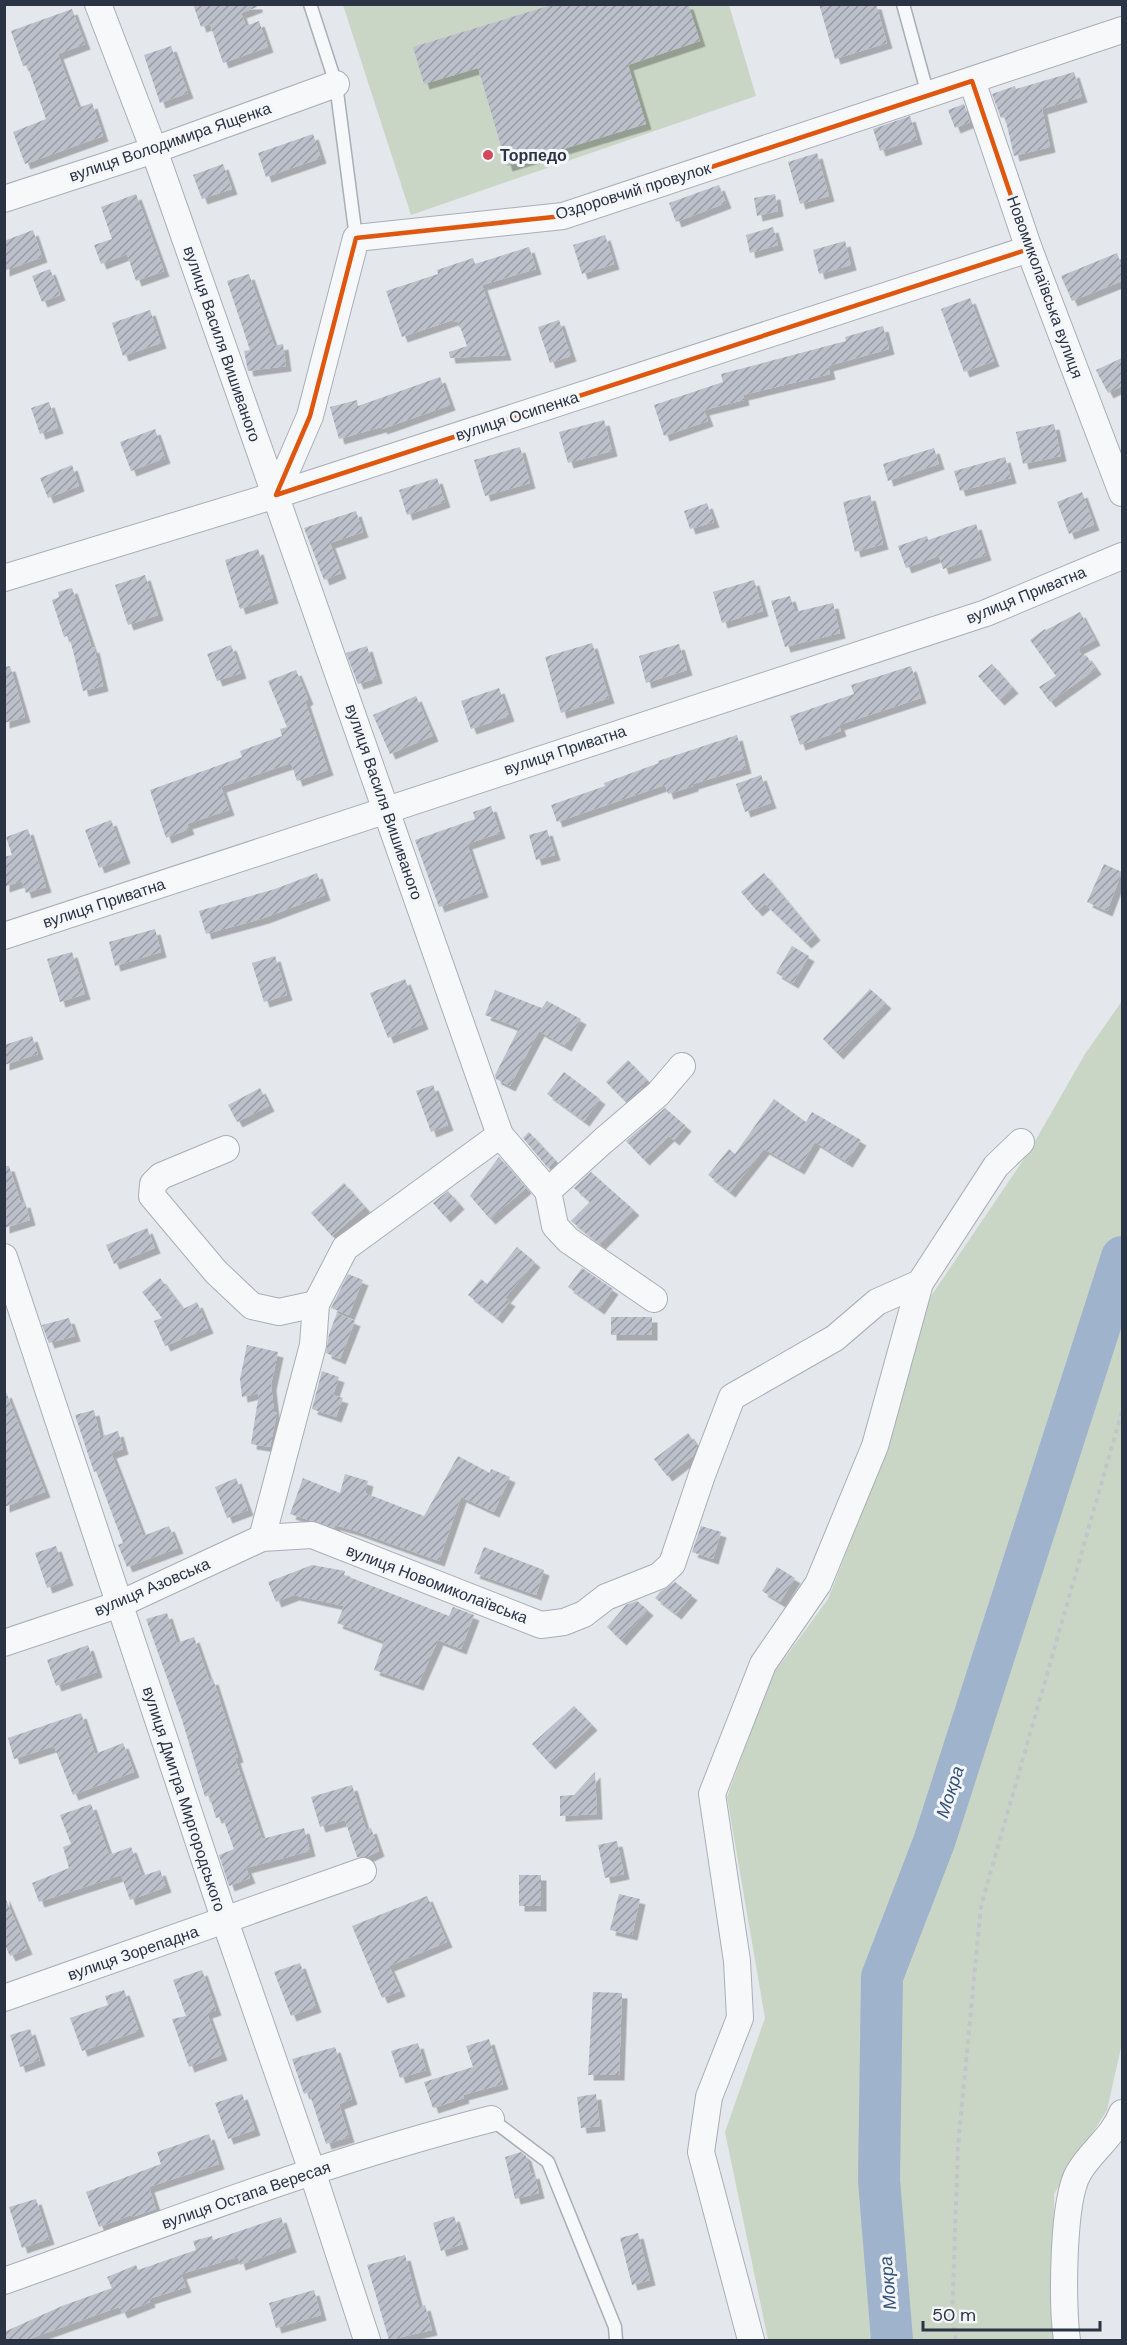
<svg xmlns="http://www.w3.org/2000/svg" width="1127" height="2345" font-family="'DM Sans',sans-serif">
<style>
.green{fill:#c9d6c5}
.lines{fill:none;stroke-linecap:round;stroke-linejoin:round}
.river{stroke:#9fb4cc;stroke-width:42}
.building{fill:url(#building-hatch);filter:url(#shadow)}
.service-casing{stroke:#a9aeb7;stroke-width:15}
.minor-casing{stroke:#a9aeb7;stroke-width:28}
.path{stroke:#c2c5cb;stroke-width:4;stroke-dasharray:4.5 4.5;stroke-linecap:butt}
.service{stroke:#f7f8fa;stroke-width:12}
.minor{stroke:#f7f8fa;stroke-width:26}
.marked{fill:none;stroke:#df570f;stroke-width:4.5;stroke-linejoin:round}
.poi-dot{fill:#d1495b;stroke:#f4f6f9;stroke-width:2}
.labels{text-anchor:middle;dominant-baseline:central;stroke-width:6;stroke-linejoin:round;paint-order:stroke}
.street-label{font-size:16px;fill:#2b3445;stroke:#f4f6f9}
.poi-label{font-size:16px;font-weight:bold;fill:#2b3445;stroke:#f4f6f9;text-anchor:start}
.water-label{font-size:18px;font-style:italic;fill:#34527a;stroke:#f4f6f9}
</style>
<defs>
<pattern id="building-hatch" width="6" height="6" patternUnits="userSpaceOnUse" patternTransform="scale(1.5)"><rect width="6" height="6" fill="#bbc0ca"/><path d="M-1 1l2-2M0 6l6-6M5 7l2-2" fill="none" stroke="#989da6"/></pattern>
<filter id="shadow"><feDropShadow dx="5.5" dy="5.5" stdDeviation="0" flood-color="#0004"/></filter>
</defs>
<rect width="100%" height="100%" fill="#e4e7ec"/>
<g class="green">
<polygon points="343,5 729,5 756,96 411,215"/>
<polygon points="1122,1001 1122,2043 1107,2110 1054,2194 1058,2340 768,2340 725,2132 765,2018 727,1797 771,1677 828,1599 888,1446 927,1302 1030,1150 1085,1054"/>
</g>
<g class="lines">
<polyline class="river" points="892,2340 879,2180 882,1977 934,1842 1122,1257"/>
</g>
<g class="building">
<polygon points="193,4 257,4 257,7 241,13 246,26 259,21 268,47 223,63 210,24 201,27"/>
<polygon points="555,4 688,4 700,41 628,65 646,124 507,166 478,68 424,84 413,47"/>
<polygon points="819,4 876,4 887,43 835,59"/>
<polygon points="72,9 85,44 58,54 78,108 92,103 103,136 25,164 13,132 46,119 27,65 23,66 11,31"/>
<polygon points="171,46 188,93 160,103 144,55"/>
<polygon points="1074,72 1082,97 1042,109 1050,147 1014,156 1005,117 1001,118 992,94 1015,86 1016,89"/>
<polygon points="964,104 970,122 955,128 948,110"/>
<polygon points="910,116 917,139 880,151 873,129"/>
<polygon points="313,134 321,158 266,177 258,153"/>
<polygon points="817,153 829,196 800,204 788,162"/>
<polygon points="223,164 232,189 202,199 193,175"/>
<polygon points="719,185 726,203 676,222 669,203"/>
<polygon points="136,194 164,271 136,281 127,254 101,264 94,245 112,239 101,207"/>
<polygon points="775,194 778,211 757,216 754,198"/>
<polygon points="773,227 778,245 750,253 746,235"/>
<polygon points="33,230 42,257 4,271 4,241"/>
<polygon points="605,235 614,264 582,274 573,245"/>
<polygon points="845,241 851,265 819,274 813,250"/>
<polygon points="529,247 536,269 482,285 506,355 450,358 449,352 467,346 458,321 454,322 453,320 402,337 386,291 438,274 437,270 473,258 475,264"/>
<polygon points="1117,253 1122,268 1122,281 1072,301 1061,276"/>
<polygon points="50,269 60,295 42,302 32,276"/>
<polygon points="249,274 274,346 283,344 286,366 248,371 244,351 250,350 227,281"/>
<polygon points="970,298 994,361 964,372 941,309"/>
<polygon points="150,310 161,343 123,356 112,323"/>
<polygon points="559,320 571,356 550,363 538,327"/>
<polygon points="883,326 889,349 828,366 830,374 743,395 744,400 704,410 708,421 664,436 654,405 723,382 721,374 846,341 845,337"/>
<polygon points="1122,358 1122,386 1108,393 1096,370"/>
<polygon points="440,377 450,405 382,429 381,427 339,439 330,407 357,400 358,406"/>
<polygon points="49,402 58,428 40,434 31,408"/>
<polygon points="604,420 612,451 568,463 559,432"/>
<polygon points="1054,424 1061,456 1023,464 1016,432"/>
<polygon points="155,429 165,458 131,471 120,442"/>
<polygon points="520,447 530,483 485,496 474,460"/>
<polygon points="934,448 939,464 888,481 883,464"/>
<polygon points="1005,457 1011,478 960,491 954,471"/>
<polygon points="72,465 79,486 48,498 40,478"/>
<polygon points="437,478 445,502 407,515 399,490"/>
<polygon points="1082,492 1094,525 1069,534 1057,502"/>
<polygon points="870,495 883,544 855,552 843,502"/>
<polygon points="707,503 714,522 690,529 684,511"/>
<polygon points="356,511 363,532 330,543 341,573 324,580 304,528"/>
<polygon points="976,524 986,555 943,569 939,556 906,568 898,546 927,536 928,540"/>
<polygon points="258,549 273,598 240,609 225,560"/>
<polygon points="145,575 158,615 128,625 115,585"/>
<polygon points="754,580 763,611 722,623 713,592"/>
<polygon points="72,588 92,648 94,647 103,686 83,691 69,635 64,637 52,600 59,597 58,592"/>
<polygon points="790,596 795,612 833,603 840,633 785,647 771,601"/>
<polygon points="1080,612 1095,640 1078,649 1083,657 1086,655 1096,669 1050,702 1039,687 1056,676 1030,640 1045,629 1046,630"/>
<polygon points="592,643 609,698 561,713 545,657"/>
<polygon points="679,644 687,670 646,683 639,656"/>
<polygon points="231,645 241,673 217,681 207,654"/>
<polygon points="367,646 377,678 358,684 346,653"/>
<polygon points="992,664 1013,688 999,700 978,676"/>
<polygon points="10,666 25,717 4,723 4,667"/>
<polygon points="911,666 921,698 839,725 841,731 800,745 790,716 854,694 851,685"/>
<polygon points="296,670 308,699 305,701 328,770 297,781 291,763 221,787 229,810 187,824 189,829 166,838 150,790 242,757 240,751 282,736 280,729 287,727 268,681"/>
<polygon points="499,688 509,716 471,729 461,701"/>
<polygon points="416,696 433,736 390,754 373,715"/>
<polygon points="737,735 746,768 693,784 693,786 668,794 665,785 557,822 551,805 605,786 604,783 659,763 658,761"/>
<polygon points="761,775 771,803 745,812 736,784"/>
<polygon points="491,806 500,833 467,844 483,892 439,907 415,840 475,819 473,812"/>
<polygon points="111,820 125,858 99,868 85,830"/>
<polygon points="28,829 46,887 26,893 22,881 4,887 4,857 12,855 6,837"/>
<polygon points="547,830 555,855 536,860 529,835"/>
<polygon points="1104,864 1122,872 1107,911 1087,902"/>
<polygon points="317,873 325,895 264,918 206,934 199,911 275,889"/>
<polygon points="764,873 815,935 806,943 765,904 757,911 741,892"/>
<polygon points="155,929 161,952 115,966 109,942"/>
<polygon points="792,946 809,956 793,983 776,973"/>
<polygon points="72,952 85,994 60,1002 47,959"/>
<polygon points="275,956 287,995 264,1002 252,963"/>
<polygon points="405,979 423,1024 388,1038 370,993"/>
<polygon points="870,989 886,1003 838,1054 823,1039"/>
<polygon points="495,990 542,1008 547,1001 581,1019 566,1046 539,1031 510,1086 496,1079 495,1075 519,1028 485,1015"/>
<polygon points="32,1036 38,1054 4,1065 4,1045"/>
<polygon points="628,1060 647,1080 640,1086 642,1088 626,1102 606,1082"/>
<polygon points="564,1072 600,1099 584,1121 547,1094"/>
<polygon points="433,1085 448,1125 431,1132 416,1091"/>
<polygon points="260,1088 269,1106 237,1122 228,1105"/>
<polygon points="774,1099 806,1122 812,1112 861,1140 847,1162 815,1142 799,1169 764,1149 730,1192 708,1175 729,1149 735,1154"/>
<polygon points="665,1108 686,1126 674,1140 669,1136 644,1160 626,1141"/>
<polygon points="529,1132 555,1160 548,1168 523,1138"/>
<polygon points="499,1157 526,1188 490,1219 470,1196"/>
<polygon points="4,1166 9,1166 21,1203 25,1202 30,1220 4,1228"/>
<polygon points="591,1172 634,1210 600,1244 571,1221 590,1202 574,1188"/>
<polygon points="344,1183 365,1207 332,1236 311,1213"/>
<polygon points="448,1191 459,1204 445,1217 433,1203"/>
<polygon points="147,1228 155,1248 114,1264 106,1245"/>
<polygon points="517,1247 535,1262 505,1298 510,1301 497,1318 468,1295 481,1279 487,1284"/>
<polygon points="582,1268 613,1289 599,1309 568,1287"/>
<polygon points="348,1274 363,1280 349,1315 331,1308"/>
<polygon points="160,1278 183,1309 197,1302 208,1328 165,1346 154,1321 162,1318 142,1292"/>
<polygon points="337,1313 355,1321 340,1359 326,1353 329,1334"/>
<rect x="611" y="1317" width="41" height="18"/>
<polygon points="69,1318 75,1336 49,1343 42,1325"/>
<polygon points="247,1345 278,1352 271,1385 274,1412 277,1413 270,1447 251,1444 259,1393 242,1397 240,1379"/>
<polygon points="322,1371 339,1377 333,1395 343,1398 336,1417 312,1409"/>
<polygon points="6,1392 45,1492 4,1507 4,1393"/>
<polygon points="94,1410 100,1437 118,1431 123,1449 111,1453 143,1536 169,1526 178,1548 127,1567 118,1545 123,1543 96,1471 94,1472 75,1415"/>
<polygon points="688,1433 697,1446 693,1456 667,1476 654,1459"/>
<polygon points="458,1456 490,1473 491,1469 510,1477 494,1512 461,1497 439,1561 353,1530 335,1525 334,1528 290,1514 303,1478 340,1493 345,1474 368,1481 365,1493 424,1516"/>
<polygon points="236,1478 248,1510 227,1518 215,1487"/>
<polygon points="701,1526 721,1532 713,1559 692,1552"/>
<polygon points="56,1546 68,1580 47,1588 35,1553"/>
<polygon points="484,1547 544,1570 536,1595 474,1573"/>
<polygon points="312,1565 345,1571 344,1575 449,1616 453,1607 474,1615 461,1649 438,1640 418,1685 374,1670 384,1641 337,1623 344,1606 294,1595 276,1602 268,1582"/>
<polygon points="777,1567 795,1578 780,1602 762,1591"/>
<polygon points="675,1582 692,1595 676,1614 655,1598 660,1592"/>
<polygon points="637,1601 648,1610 621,1640 607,1627 626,1605"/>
<polygon points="167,1613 177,1643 194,1637 209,1680 213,1679 238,1757 235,1758 262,1839 304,1828 310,1851 246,1868 250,1878 229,1886 219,1855 234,1849 222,1816 216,1818 209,1795 205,1797 182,1720 146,1619"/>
<polygon points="88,1645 97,1672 56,1686 47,1660"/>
<polygon points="574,1706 592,1725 550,1764 532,1744"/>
<polygon points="81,1713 95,1754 123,1743 134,1772 73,1795 54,1746 14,1759 8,1738"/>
<polygon points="595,1772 597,1814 560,1816 560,1796 574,1795"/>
<polygon points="352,1785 366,1830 371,1828 379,1851 367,1857 357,1857 345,1820 320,1827 311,1797"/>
<polygon points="91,1804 109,1855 131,1847 142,1876 160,1870 166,1887 130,1900 121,1875 39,1902 32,1883 69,1868 63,1847 71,1844 60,1815"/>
<polygon points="617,1841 624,1874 605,1878 598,1845"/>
<rect x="519" y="1875" width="22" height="31"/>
<polygon points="619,1894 640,1899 632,1935 610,1930"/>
<polygon points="4,1895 27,1949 10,1956 4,1943"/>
<polygon points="427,1896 447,1942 389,1966 400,1991 382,1998 352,1926"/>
<polygon points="300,1963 316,2007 291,2016 274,1972"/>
<polygon points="202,1970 216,2010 207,2013 222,2055 189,2067 172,2019 186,2016 173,1980"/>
<polygon points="124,1990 139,2031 82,2051 70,2018 108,2005 105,1996"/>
<polygon points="593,1992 622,1993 619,2075 588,2075"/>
<polygon points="30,2029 40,2060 20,2067 10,2035"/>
<polygon points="489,2039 503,2084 463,2095 464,2098 433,2108 424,2082 473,2067 466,2046"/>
<polygon points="418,2043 426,2070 400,2078 391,2051"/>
<polygon points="335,2047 352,2099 339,2104 349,2137 326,2144 309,2092 304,2094 292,2059"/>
<polygon points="242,2094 255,2130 228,2139 215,2103"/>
<polygon points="596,2094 600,2126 581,2128 577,2097"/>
<polygon points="209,2134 219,2164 149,2187 156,2209 132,2217 131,2215 99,2227 86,2192 161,2164 157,2152"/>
<polygon points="521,2152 526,2156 531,2174 534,2173 539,2193 515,2199 505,2157"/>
<polygon points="36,2199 49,2239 22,2248 9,2207"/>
<polygon points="454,2216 463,2244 441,2251 433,2223"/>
<polygon points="281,2217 291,2247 240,2265 238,2257 181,2274 186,2287 149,2299 150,2302 122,2313 119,2307 26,2340 4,2340 4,2332 62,2306 112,2288 107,2277 136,2265 138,2270 196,2250 193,2241 212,2236 213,2240"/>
<polygon points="638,2233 650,2280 632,2285 620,2238"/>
<polygon points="405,2255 419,2307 425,2305 432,2330 389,2340 367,2265"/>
<polygon points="314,2290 321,2315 276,2328 269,2303"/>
</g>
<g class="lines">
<defs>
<g id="service">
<polyline points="310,4 336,84 356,238"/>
<polyline points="903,4 928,95"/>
<polyline points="491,2119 548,2162 615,2327 616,2340"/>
</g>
<g id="minor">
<polyline points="98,4 154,150 500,1135 345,1248 316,1304 313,1345 262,1538"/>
<polyline points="972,81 1029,249 1122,493"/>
<polyline points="4,199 154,150 336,84"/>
<polyline points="276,495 310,416 356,238 563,216 1122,30"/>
<polyline points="4,578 276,495 1029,249"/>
<polyline points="4,936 986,613 1122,556"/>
<polyline points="500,1135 548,1191 555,1226 568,1240 654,1299"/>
<polyline points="226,1149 161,1176 153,1184 152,1196 216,1272 252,1306 279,1312 316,1304"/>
<polyline points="548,1191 603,1141 658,1094 682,1066"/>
<polyline points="4,1257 225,1921 312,2171 367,2340"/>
<polyline points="4,1643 120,1604 262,1538 312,1535 541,1625 564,1622 584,1614 606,1597 659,1576 672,1564 702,1475 732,1397 835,1338 877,1302 920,1283 996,1166 1021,1142"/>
<polyline points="4,1998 363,1871"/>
<path d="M 4,2281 C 165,2224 325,2161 491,2119"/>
<polyline points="751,2340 701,2152 709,2097 740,2018 737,1961 712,1794 763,1664 818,1584 875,1446 920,1283"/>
<path d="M 1067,2340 C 1062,2307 1062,2199 1079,2172 C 1092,2150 1113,2137 1122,2113"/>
</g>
</defs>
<use href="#service" class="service-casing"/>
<use href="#minor" class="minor-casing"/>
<polyline class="path" points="956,2340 952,2318 958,2146 981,1906 1122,1411"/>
<use href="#service" class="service"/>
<use href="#minor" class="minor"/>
</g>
<path class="marked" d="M 972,81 L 1029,249 L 276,495 L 310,416 L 356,238 L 563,216 Z"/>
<circle class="poi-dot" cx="488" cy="155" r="6"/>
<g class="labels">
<g class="street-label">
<text transform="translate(170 142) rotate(-19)">вулиця Володимира Ященка</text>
<text transform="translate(633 191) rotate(-17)">Оздоровчий провулок</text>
<text transform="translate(1045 287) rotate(70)">Новомиколаївська вулиця</text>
<text transform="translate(222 344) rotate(71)">вулиця Василя Вишиваного</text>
<text transform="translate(517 416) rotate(-18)">вулиця Осипенка</text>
<text transform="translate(1026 595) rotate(-22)">вулиця Приватна</text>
<text transform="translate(565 750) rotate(-18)">вулиця Приватна</text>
<text transform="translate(384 802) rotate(71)">вулиця Василя Вишиваного</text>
<text transform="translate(104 903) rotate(-18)">вулиця Приватна</text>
<text transform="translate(437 1584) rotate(21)">вулиця Новомиколаївська</text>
<text transform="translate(152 1587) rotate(-23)">вулиця Азовська</text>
<text transform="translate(184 1799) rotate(72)">вулиця Дмитра Миргородського</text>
<text transform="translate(133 1953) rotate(-19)">вулиця Зорепадна</text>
<text transform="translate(246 2195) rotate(-19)">вулиця Остапа Вересая</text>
</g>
<g class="poi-label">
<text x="500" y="155">Торпедо</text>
</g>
<g class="water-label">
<text transform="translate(950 1792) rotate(-72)">Мокра</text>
<text transform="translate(888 2283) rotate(-95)">Мокра</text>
</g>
</g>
<rect width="1127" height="2345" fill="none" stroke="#2b3445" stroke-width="12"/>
<path d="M923 2321v9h177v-9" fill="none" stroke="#2b3445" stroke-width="3"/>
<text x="932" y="2321" font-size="18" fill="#2b3445" stroke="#f4f6f9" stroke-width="4.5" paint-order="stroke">50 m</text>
</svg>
